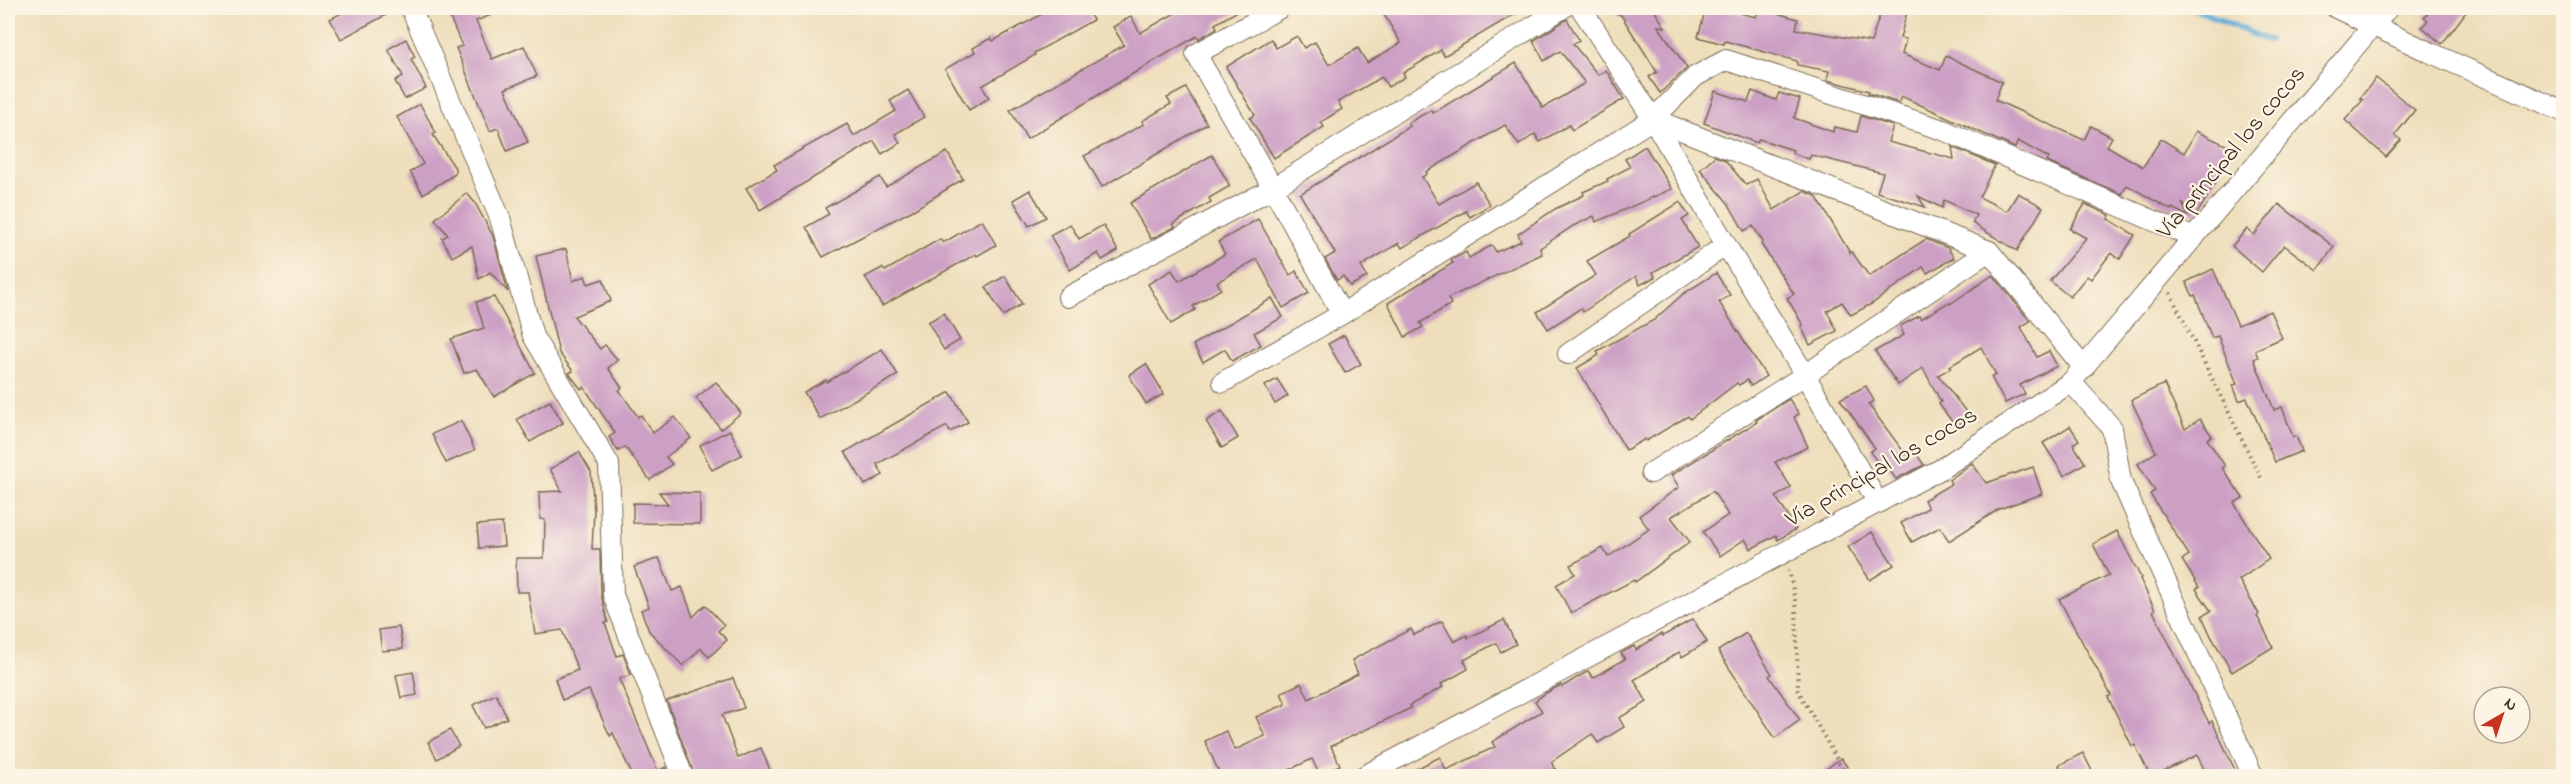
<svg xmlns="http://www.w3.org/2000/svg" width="2571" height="784" font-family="'Indie Flower',sans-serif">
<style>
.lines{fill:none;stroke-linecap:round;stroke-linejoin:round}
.stream{stroke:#5dadd7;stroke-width:6}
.building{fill:#cc9fc5}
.minor-casing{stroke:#7a6955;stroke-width:22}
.path{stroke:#7a6955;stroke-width:4;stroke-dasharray:1.5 4.5;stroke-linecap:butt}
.minor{stroke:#fff;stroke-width:20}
.labels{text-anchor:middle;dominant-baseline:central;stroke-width:4.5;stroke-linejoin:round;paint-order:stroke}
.street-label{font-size:24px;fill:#3b2a1e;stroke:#fcf5e5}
</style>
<rect width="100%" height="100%" fill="#fcf5e5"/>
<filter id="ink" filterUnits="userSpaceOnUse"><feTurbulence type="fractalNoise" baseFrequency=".0167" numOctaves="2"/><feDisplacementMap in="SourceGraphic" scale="12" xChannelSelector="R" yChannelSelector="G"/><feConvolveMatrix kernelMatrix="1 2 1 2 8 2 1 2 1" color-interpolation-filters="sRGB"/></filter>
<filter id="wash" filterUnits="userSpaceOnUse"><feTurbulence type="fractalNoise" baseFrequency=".008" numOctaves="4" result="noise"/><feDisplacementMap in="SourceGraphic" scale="24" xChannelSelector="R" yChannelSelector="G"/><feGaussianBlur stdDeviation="1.35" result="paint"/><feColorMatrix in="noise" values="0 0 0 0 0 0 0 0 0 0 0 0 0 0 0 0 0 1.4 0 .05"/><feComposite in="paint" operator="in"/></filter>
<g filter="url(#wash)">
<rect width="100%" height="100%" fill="#eedebb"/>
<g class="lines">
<polyline class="stream" points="2193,8 2269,41"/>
</g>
<g id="blocks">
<g class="building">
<polygon points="352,8 399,8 341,39 330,19"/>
<polygon points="460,8 509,8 476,21 492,59 524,46 537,76 505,89 528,142 507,151 498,128 490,131 456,48 462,46 448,13"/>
<polygon points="1053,8 1086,8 1093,20 1034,53 1035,55 982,86 989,98 969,110 945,69 975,52 973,48 991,38 993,41"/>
<polygon points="1184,8 1243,8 1215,24 1217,28 1199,39 1197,36 1139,70 1027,139 1010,110 1124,45 1113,27 1131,16 1140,33"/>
<polygon points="1380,8 1525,8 1444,56 1441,50 1403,73 1405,77 1388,87 1382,77 1338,102 1342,109 1321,122 1324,127 1274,158 1250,118 1255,115 1226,67 1271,39 1276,48 1297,36 1304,48 1315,42 1329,65 1358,48 1367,63 1401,43"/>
<polygon points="1610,8 1653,8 1665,27 1658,26 1687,68 1660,93 1649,77 1657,72 1621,15 1610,12"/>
<polygon points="1706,8 1719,8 1756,17 1759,8 1798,19 1796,29 1871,42 1882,8 1908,8 1900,38 1906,39 1902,54 1940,70 1946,56 2002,82 1995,100 2084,140 2091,126 2112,137 2107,146 2143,167 2161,139 2184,153 2196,131 2234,149 2196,216 2182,203 2188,216 2172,208 2171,210 2127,185 2122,194 2047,162 2049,158 2018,141 2015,148 1901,96 1899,103 1868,93 1869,91 1827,80 1829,71 1797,65 1797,61 1725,41 1724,44 1698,37"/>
<polygon points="2432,8 2469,8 2442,44 2422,27 2428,20 2424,17"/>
<polygon points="1567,19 1579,40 1573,44 1598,75 1606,70 1624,99 1572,130 1569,125 1540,142 1535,134 1519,145 1505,125 1426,172 1427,174 1422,177 1439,204 1476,182 1490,205 1470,217 1466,211 1402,248 1399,243 1361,266 1367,277 1350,286 1343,276 1337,280 1325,259 1335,253 1300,194 1410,126 1408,123 1431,110 1433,113 1516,63 1543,108 1585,83 1560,51 1544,61 1533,41"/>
<polygon points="406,39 415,57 411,59 426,88 405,99 395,81 403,76 388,49"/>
<polygon points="2376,78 2415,110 2395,135 2401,140 2386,157 2345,120 2363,100 2360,98"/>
<polygon points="1186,88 1207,124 1102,187 1084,156 1144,124 1142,121 1171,104 1167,98"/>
<polygon points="908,90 924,117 895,134 900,143 882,154 874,141 760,210 746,188 777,170 774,165 847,124 854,136 896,111 890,101"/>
<polygon points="1715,91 1748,102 1752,91 1776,100 1779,93 1800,99 1794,118 1833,132 1834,127 1857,132 1861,116 1893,126 1888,142 1954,159 1952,147 1995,165 1979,197 2007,211 2018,193 2043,207 2017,251 1972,223 1976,215 1944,200 1942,208 1918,196 1925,207 1877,192 1883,173 1811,155 1809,159 1792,153 1793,150 1759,139 1757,143 1704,123"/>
<polygon points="420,104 436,133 433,135 455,168 455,174 423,194 410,172 423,164 397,117"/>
<polygon points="1645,146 1672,189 1596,222 1594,216 1573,226 1540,248 1542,254 1448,298 1451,304 1420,323 1423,327 1405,337 1388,303 1453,263 1451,260 1466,252 1469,258 1492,245 1496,252 1521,241 1518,234 1555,209 1584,195 1583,192 1608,181 1607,179 1630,167 1625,159"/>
<polygon points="947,152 963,179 915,209 823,257 806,227 829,214 825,208 880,177 886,187"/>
<polygon points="1212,155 1230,186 1209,198 1211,202 1173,224 1175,227 1151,239 1130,203"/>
<polygon points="1715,156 1725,160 1746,185 1757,179 1774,210 1804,191 1816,196 1850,253 1852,252 1869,276 1926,239 1948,248 1954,258 1927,273 1923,267 1873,303 1851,315 1842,302 1827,311 1837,331 1810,345 1801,326 1803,325 1787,298 1794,294 1761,244 1763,242 1753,226 1744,231 1728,203 1700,169"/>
<polygon points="1030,190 1046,217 1029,226 1013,200"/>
<polygon points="467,193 475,203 493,236 508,292 490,272 479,279 472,246 452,257 442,238 448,235 435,219"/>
<polygon points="1680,202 1689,216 1682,220 1698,247 1653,272 1655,277 1640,285 1636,276 1583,312 1581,308 1548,329 1537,312 1596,275 1587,261 1630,236 1629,234"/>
<polygon points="2085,204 2110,215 2108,219 2135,235 2120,259 2111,253 2091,279 2087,276 2070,297 2050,281 2086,238 2070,229"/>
<polygon points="2279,204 2334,247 2317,270 2284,245 2262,272 2232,246 2247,229 2254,235"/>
<polygon points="1258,219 1290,275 1296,271 1309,293 1283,308 1257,259 1217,282 1221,289 1193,306 1195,310 1171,324 1148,284 1172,270 1179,281 1225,254 1218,242"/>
<polygon points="982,220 996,245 977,256 976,254 882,306 865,277 882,268 885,271 940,239 943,243"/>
<polygon points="1070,224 1079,239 1103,225 1118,251 1102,260 1098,253 1070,270 1050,235"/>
<polygon points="566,249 573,281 585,276 588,284 603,279 611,301 574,316 600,349 605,345 618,360 608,368 622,388 619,390 638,417 641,415 653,433 675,417 691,438 666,457 672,464 650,480 625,447 618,451 609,437 615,433 584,387 581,389 571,376 569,373 573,371 559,353 536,256"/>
<polygon points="2213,269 2238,325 2270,311 2282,338 2255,350 2258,357 2254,359 2274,410 2282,407 2293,437 2296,436 2302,451 2275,462 2247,398 2239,401 2233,385 2237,384 2218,336 2212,338 2195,295 2193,296 2186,282"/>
<polygon points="1716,273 1730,295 1719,302 1766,376 1751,386 1747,380 1739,385 1737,383 1690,419 1688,416 1646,441 1645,439 1626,450 1577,368 1599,355 1597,351 1654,320 1683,294"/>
<polygon points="1993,275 2030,321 2021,327 2037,357 2049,351 2057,366 2020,385 2025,394 2005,403 1991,377 1996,375 1981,347 1950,366 1951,368 1938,375 1970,417 1956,427 1939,404 1941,402 1923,368 1898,385 1875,351 1904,335 1900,326 1919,316 1921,319 1949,302 1950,304"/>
<polygon points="1005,276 1022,304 1003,316 986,287"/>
<polygon points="494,297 535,373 494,397 477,369 464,373 451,339 484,328 476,302"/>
<polygon points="1272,298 1283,317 1254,333 1261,345 1232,361 1225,349 1203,362 1193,345"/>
<polygon points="944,313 960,340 944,350 928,322"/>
<polygon points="1344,335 1361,364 1345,373 1328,344"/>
<polygon points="882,349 898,375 820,419 804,392 826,380 827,382"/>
<polygon points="1146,364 1164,394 1146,404 1129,375"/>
<polygon points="1277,379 1288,396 1275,404 1265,386"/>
<polygon points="716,382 741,413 721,429 696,398"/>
<polygon points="2164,384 2185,429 2200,419 2212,436 2207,439 2225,466 2222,468 2243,498 2234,503 2269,559 2239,580 2259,614 2257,616 2273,647 2232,672 2211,636 2202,616 2211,611 2196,589 2199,587 2182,560 2189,555 2150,494 2155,491 2138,464 2156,452 2131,400"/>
<polygon points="1866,386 1874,401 1868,404 1906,455 1913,449 1924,465 1896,479 1885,464 1881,467 1870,452 1875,448 1840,399"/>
<polygon points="950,392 968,422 950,432 947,426 877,464 883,475 865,485 845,452"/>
<polygon points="1789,399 1799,414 1794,417 1808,447 1775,462 1791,487 1776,497 1796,529 1778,540 1776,535 1751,549 1745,539 1720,556 1703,532 1728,515 1713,491 1671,517 1690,542 1635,582 1634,580 1571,613 1556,585 1575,574 1570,565 1603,548 1608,557 1649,529 1639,516 1679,487 1671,475 1757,422 1756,420"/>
<polygon points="550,401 563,423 530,442 517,419"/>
<polygon points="1222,411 1238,438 1222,448 1206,421"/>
<polygon points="461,421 475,450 446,463 432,434"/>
<polygon points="2070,426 2079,440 2073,444 2085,463 2064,476 2043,443"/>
<polygon points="730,430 742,455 712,470 700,445"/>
<polygon points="579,452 591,472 594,511 592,549 600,549 601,595 608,622 605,623 617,656 623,654 631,675 619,679 658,771 666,767 670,777 633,777 613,733 610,736 589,690 562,700 555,679 578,670 562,630 535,634 528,592 517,592 516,558 544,558 545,520 540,519 539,492 562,491 550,469"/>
<polygon points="1972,463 1986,483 2033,467 2042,494 1999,509 1949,541 1940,527 1912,542 1901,523 1928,508 1924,500 1951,484 1949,480"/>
<polygon points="659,492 700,493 700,524 633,523 633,503 668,504"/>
<polygon points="502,523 504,546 479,548 477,525"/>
<polygon points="2117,531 2141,578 2140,579 2155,610 2153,611 2209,723 2212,721 2235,770 2222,777 2208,777 2197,755 2151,777 2135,745 2132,746 2108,697 2111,695 2059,599 2109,575 2093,544"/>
<polygon points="1872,532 1894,565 1870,580 1848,547"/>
<polygon points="659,558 672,591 682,587 693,617 705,605 724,625 718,631 727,640 709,657 701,648 683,666 649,631 641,610 649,607 634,567"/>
<polygon points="1693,619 1707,642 1682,657 1679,652 1634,680 1647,702 1619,718 1624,727 1598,743 1592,734 1551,762 1560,777 1400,777 1440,757 1446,770 1495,747 1492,742 1542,711 1535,701 1546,693 1561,685 1562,687 1588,671 1593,678 1625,659 1621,653 1634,646 1636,650 1661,634 1663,636"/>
<polygon points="1504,620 1516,644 1501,652 1496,643 1464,660 1468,669 1441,684 1443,687 1410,705 1411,708 1331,746 1340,765 1319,774 1312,759 1274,777 1221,777 1205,741 1226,731 1235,750 1265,736 1256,717 1286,704 1281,693 1301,683 1309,699 1358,674 1352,660 1411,629 1414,635 1442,621 1454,642 1467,635 1468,638"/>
<polygon points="399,627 403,649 382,651 379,630"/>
<polygon points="1746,633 1772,674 1769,676 1800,720 1775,738 1718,651"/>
<polygon points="413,672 417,695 401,698 396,675"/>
<polygon points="733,678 744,708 722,715 738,758 761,748 773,777 695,777 667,701"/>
<polygon points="496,694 507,718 484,728 473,705"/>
<polygon points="450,730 459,746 437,759 428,742"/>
<polygon points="2083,753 2092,771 2080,777 2064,777 2059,765"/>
<polygon points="1841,758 1854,777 1815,777"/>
</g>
</g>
</g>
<g filter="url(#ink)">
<use href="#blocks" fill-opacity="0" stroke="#7a6955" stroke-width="1.5"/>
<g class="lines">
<defs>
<g id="minor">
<polyline points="411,8 500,218 533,336 609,464 613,595 683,776"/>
<polyline points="1280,8 1196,54 1273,188 1342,314"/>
<polyline points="1581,8 1653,119 1726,245 1805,375 1878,503"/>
<polyline points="2336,8 2429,52 2564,112"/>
<polyline points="1653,119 1989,251 2084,368"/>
<polyline points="1068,297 1273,188 1563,8"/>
<polyline points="1568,354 1726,245"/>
<polyline points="1223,382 1342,314 1653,119 1696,76 1726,60 1943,130 2194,238"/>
<polyline points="2071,382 2112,428 2121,481 2253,776"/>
<polyline points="1651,473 1805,375 1989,251"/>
<polyline points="1364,776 1941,469 2071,382 2388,8"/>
</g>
</defs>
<use href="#minor" class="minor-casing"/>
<g class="path">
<polyline points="2170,293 2262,480"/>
<polyline points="1789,570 1796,605 1798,690 1846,776"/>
</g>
<use href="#minor" class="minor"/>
</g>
</g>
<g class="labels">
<g class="street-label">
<text transform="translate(2232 153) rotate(-50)">Vía principal los cocos</text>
<text transform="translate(1882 468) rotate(-30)">Vía principal los cocos</text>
</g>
</g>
<rect width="2571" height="784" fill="none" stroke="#fcf5e5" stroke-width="30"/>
<g transform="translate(2502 715) rotate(39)"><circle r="28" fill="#fcf5e5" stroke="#afa495" stroke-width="1.5"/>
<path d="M0-4.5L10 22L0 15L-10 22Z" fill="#c8321e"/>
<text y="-9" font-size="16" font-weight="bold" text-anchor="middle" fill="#3b2a1e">N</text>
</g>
</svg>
